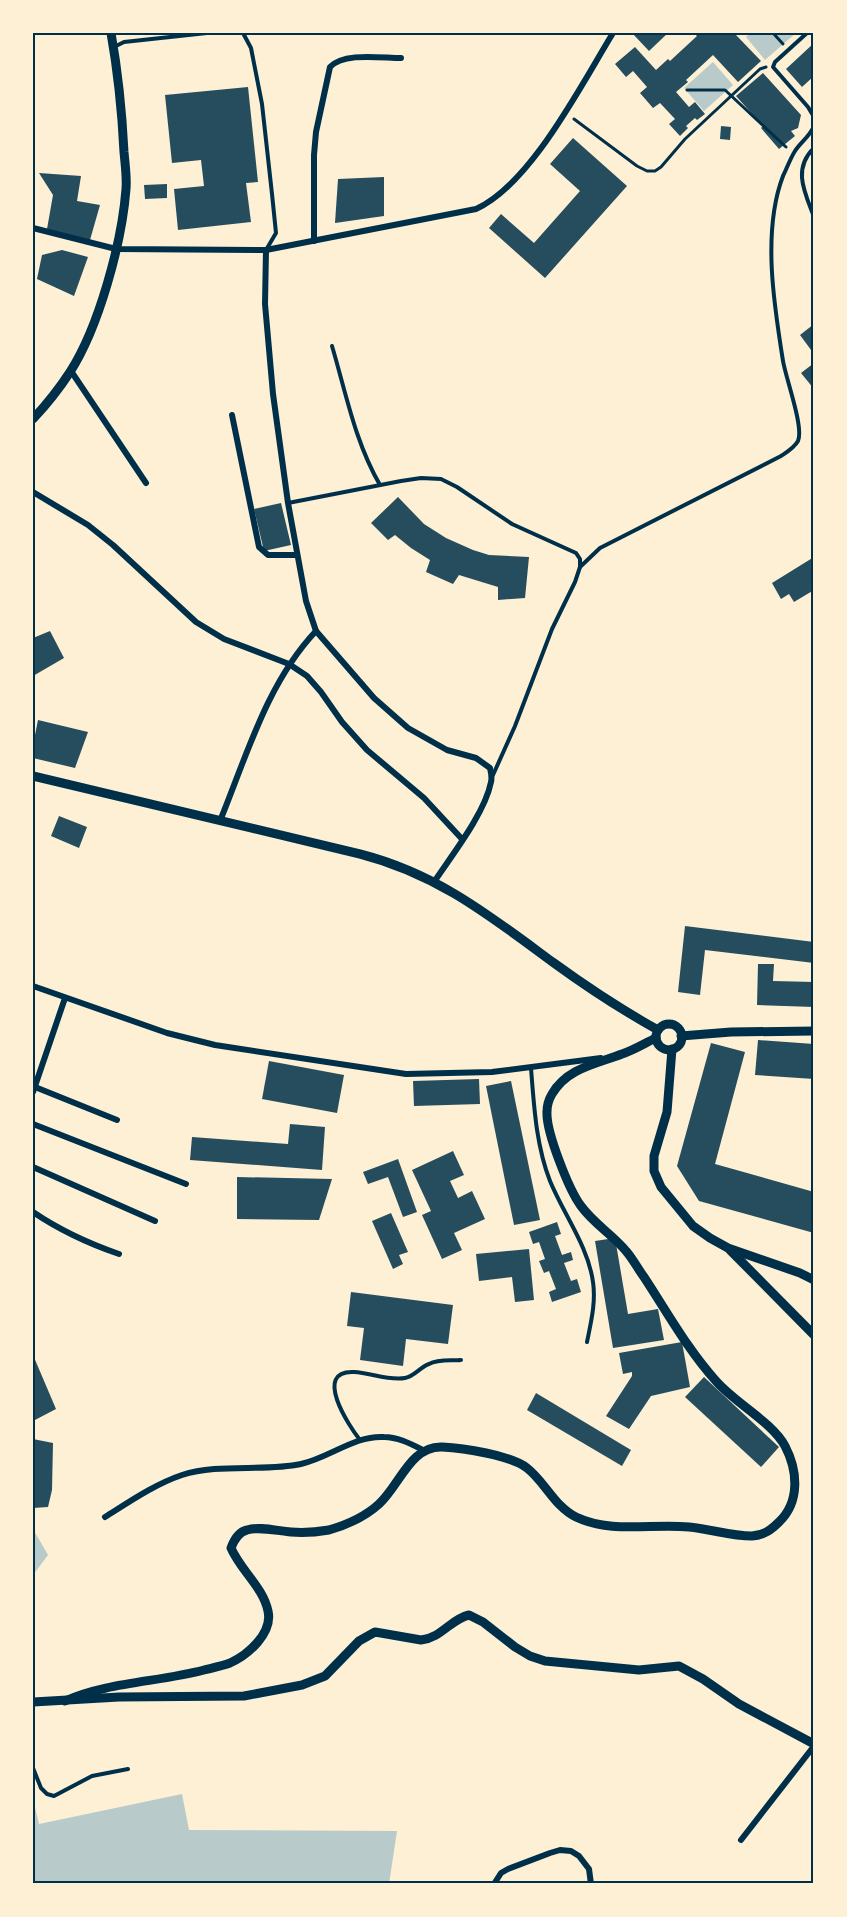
<svg xmlns="http://www.w3.org/2000/svg" width="847" height="1917" font-family="Jost,sans-serif">
<style>
.green{fill:#b9caca}
.building{fill:#264d5e}
.lines{fill:none;stroke-linecap:round;stroke-linejoin:round}
.path{stroke:#003049;stroke-width:3}
.service{stroke:#003049;stroke-width:4}
.minor{stroke:#003049;stroke-width:6}
.tertiary{stroke:#003049;stroke-width:9}
.neatline{fill:none;stroke:#003049;stroke-width:2}
</style>
<rect width="100%" height="100%" fill="#fdf0d5"/>
<g class="green">
<polygon points="750,33 796,33 765,60 746,37"/>
<polygon points="713,62 733,85 704,111 684,88"/>
<polygon points="33,1529 48,1555 33,1575"/>
<polygon points="182,1794 189,1830 397,1831 389,1884 33,1884 33,1799 39,1824"/>
</g>
<g class="building">
<polygon points="632,33 668,33 649,51"/>
<polygon points="694,33 738,33 736,35 761,61 738,82 713,55 686,80 688,82 676,92 689,107 695,102 705,114 697,120 695,118 686,126 688,128 680,136 669,124 675,119 660,103 653,108 640,93 647,87 633,71 626,77 615,64 635,47 656,70 668,59 670,61 697,36"/>
<polygon points="814,43 814,76 802,87 786,69"/>
<polygon points="763,73 801,115 798,128 791,131 795,136 779,149 761,128 763,126 736,96"/>
<polygon points="248,87 258,182 246,183 251,222 178,230 174,189 204,186 201,160 172,163 165,95"/>
<polygon points="721,126 731,127 730,140 720,139"/>
<polygon points="573,138 627,186 545,278 489,228 501,214 534,243 580,191 550,164"/>
<polygon points="39,173 81,176 77,201 100,205 90,240 47,229 53,195"/>
<polygon points="384,177 384,216 335,223 338,179"/>
<polygon points="167,184 167,198 145,199 144,185"/>
<polygon points="62,250 88,257 74,296 37,279 42,255"/>
<polygon points="814,324 814,354 800,335"/>
<polygon points="814,363 814,389 801,373"/>
<polygon points="398,497 424,524 446,538 473,550 489,555 529,557 525,598 498,600 498,587 459,575 453,584 426,572 430,560 411,548 395,535 388,540 371,523"/>
<polygon points="281,503 291,545 264,551 254,509"/>
<polygon points="814,557 814,590 794,602 789,594 781,599 772,583"/>
<polygon points="50,631 64,658 33,676 33,638"/>
<polygon points="38,720 88,732 75,768 33,758 33,745"/>
<polygon points="59,816 87,827 79,848 51,836"/>
<polygon points="685,926 814,942 814,963 705,950 700,995 678,992"/>
<polygon points="758,964 774,964 773,981 814,982 814,1007 757,1005"/>
<polygon points="758,1040 814,1044 814,1079 755,1075"/>
<polygon points="711,1043 745,1052 715,1164 814,1192 814,1233 699,1201 677,1166"/>
<polygon points="269,1061 344,1075 337,1113 262,1099"/>
<polygon points="479,1079 480,1104 414,1106 413,1081"/>
<polygon points="511,1081 540,1220 514,1225 486,1086"/>
<polygon points="290,1124 325,1127 322,1170 190,1160 192,1137 288,1144"/>
<polygon points="453,1151 464,1175 450,1181 458,1198 472,1191 485,1219 454,1233 462,1250 442,1259 422,1215 431,1211 412,1170"/>
<polygon points="398,1159 417,1212 403,1217 388,1177 368,1184 363,1172"/>
<polygon points="237,1177 332,1179 319,1220 237,1219"/>
<polygon points="391,1213 408,1252 399,1255 403,1264 393,1269 372,1221"/>
<polygon points="557,1222 561,1234 555,1236 562,1255 571,1252 573,1260 564,1263 571,1281 577,1279 581,1292 552,1302 549,1292 556,1289 549,1271 544,1273 539,1261 545,1259 539,1242 533,1244 529,1232"/>
<polygon points="615,1238 628,1314 658,1309 664,1340 613,1348 595,1241"/>
<polygon points="529,1249 534,1300 515,1302 512,1277 479,1281 476,1254"/>
<polygon points="351,1292 453,1305 448,1344 406,1339 403,1366 360,1360 364,1328 347,1326"/>
<polygon points="682,1342 690,1387 651,1396 629,1429 606,1416 632,1376 632,1372 623,1374 619,1353"/>
<polygon points="33,1355 56,1409 33,1421"/>
<polygon points="704,1377 779,1447 761,1467 685,1397"/>
<polygon points="536,1393 631,1450 622,1466 527,1410"/>
<polygon points="33,1439 53,1443 52,1490 48,1507 33,1508"/>
</g>
<g class="lines">
<g class="path">
<polyline points="773,33 783,44"/>
<polyline points="687,90 725,90 786,147"/>
<polyline points="574,119 637,166 647,171 655,171 661,167 685,139 760,69 766,67"/>
</g>
<g class="service">
<polyline points="243,33 251,48 262,104 272,194 276,233 266,250"/>
<polyline points="807,33 775,62 773,67 808,107 814,117"/>
<polyline points="114,47 124,42 207,33"/>
<path d="M 814,148 C 792,169 805,193 814,217"/>
<path d="M 332,346 C 346,393 355,442 380,485"/>
<polyline points="288,503 401,481 421,478 441,479 457,487 512,524 576,553 580,559 580,567 575,582 552,629 515,726 493,775"/>
<path d="M 580,567 L 600,548 L 781,456 C 787,452 794,448 798,441 C 804,427 786,379 783,361 C 774,305 762,231 783,176 C 787,168 790,159 795,151 C 801,142 810,136 814,126"/>
<path d="M 531,1068 C 534,1106 536,1145 550,1181 C 564,1215 588,1246 593,1282 C 596,1302 591,1322 587,1342"/>
<path d="M 360,1440 C 349,1426 312,1370 354,1372 C 371,1373 389,1381 405,1378 C 415,1376 420,1367 429,1364 C 438,1359 451,1361 461,1360"/>
<polyline points="33,1768 41,1788 47,1794 54,1796 92,1776 128,1769"/>
</g>
<g class="minor">
<path d="M 33,228 L 116,249 L 266,250 L 476,209 C 531,184 581,85 613,33"/>
<path d="M 314,241 L 314,155 L 316,132 L 330,67 C 344,52 381,58 401,58"/>
<path d="M 266,250 L 265,304 L 273,394 L 288,503 L 306,601 L 316,631 L 374,698 L 408,728 L 447,750 L 476,758 L 490,768 C 491,772 492,778 491,782 C 485,813 452,855 434,882"/>
<polyline points="71,371 146,483"/>
<polyline points="232,415 259,547 268,555 297,555"/>
<polyline points="33,492 88,525 113,545 196,622 224,639 289,664 307,676 321,692 342,722 367,750 424,798 462,839"/>
<path d="M 220,821 C 247,755 267,683 316,631"/>
<polyline points="33,986 167,1033 215,1045 406,1074 492,1072 601,1058"/>
<polyline points="35,1087 117,1120"/>
<polyline points="33,1092 65,998"/>
<polyline points="33,1124 186,1184"/>
<polyline points="33,1167 155,1221"/>
<path d="M 33,1212 C 61,1231 87,1243 119,1254"/>
<path d="M 105,1517 C 129,1502 155,1484 182,1475 C 219,1463 263,1472 301,1464 C 329,1458 355,1435 384,1437 C 398,1437 411,1444 423,1450"/>
<polyline points="741,1840 814,1746"/>
<polyline points="494,1884 501,1873 508,1869 550,1853 560,1850 571,1851 579,1856 589,1869 591,1884"/>
</g>
<g class="tertiary">
<path d="M 33,419 C 47,404 59,389 70,372 C 99,327 122,242 126,189 C 127,177 125,164 124,152 C 122,112 118,72 111,33"/>
<path d="M 33,776 L 360,854 C 438,874 490,916 554,963 C 587,987 622,1010 658,1030"/>
<circle cx="669" cy="1037" r="13"/>
<polyline points="681,1036 731,1032 814,1031"/>
<polyline points="672,1049 667,1112 654,1156 654,1171 661,1187 693,1226 710,1238 728,1248 800,1273 814,1280"/>
<polyline points="730,1250 814,1335"/>
<path d="M 65,1701 C 107,1682 159,1682 204,1670 C 212,1668 222,1666 230,1663 C 248,1655 273,1633 268,1611 C 263,1587 241,1571 231,1548 C 234,1540 238,1532 247,1530 C 260,1526 277,1531 291,1532 C 302,1533 317,1532 329,1530 C 346,1525 366,1516 379,1504 C 400,1485 410,1446 442,1447 C 463,1448 510,1455 527,1468 C 545,1482 555,1507 576,1517 C 612,1534 652,1523 689,1527 C 710,1529 731,1536 752,1536 C 764,1535 771,1530 779,1522 C 800,1502 798,1471 785,1446 C 772,1422 735,1403 716,1381 C 688,1350 667,1312 644,1277 C 638,1269 633,1259 626,1251 C 613,1235 594,1224 581,1206 C 569,1190 546,1132 547,1112 C 547,1106 549,1099 552,1094 C 567,1068 596,1064 622,1054 C 634,1050 645,1043 656,1038"/>
<path d="M 33,1702 L 119,1697 L 244,1696 L 302,1685 L 325,1676 L 359,1641 L 375,1632 L 421,1640 C 441,1638 451,1619 469,1615 L 483,1622 L 515,1647 L 530,1656 L 545,1661 L 639,1670 L 679,1666 L 703,1679 L 739,1704 L 814,1744"/>
</g>
</g>
<rect width="847" height="1917" fill="none" stroke="#fdf0d5" stroke-width="69"/>
<rect x="34" y="34" width="778" height="1848" class="neatline"/>
</svg>
